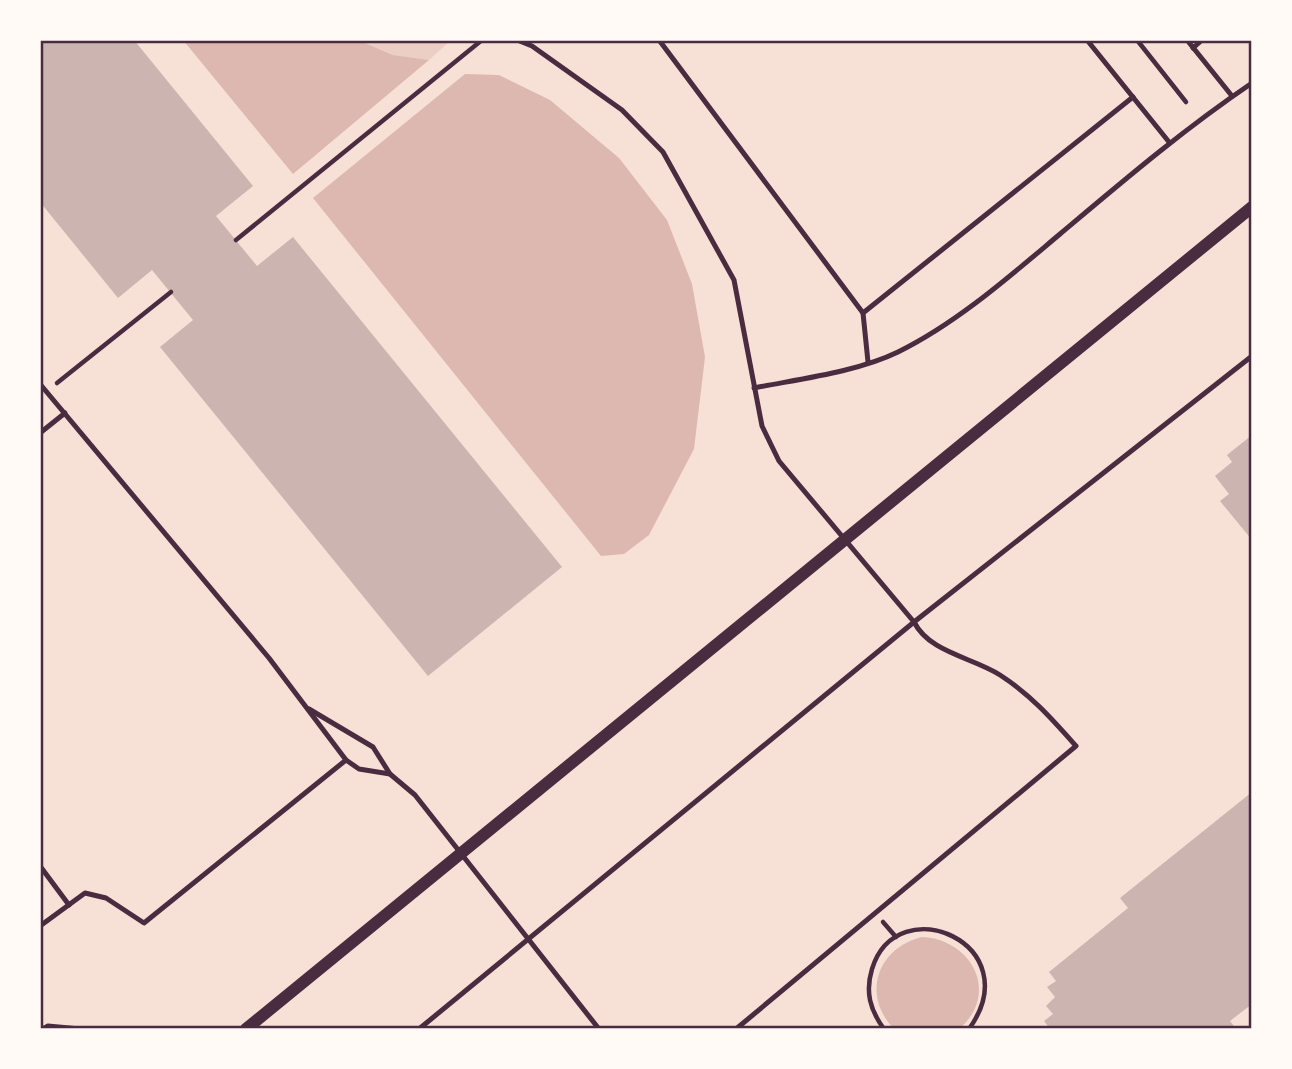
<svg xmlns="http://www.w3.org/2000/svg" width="1292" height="1069" font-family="Jost,sans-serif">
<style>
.green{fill:#ebcfc5}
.water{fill:#dcb8b0}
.building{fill:#ccb4b1}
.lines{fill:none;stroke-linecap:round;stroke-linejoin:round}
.path{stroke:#4a2c40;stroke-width:4.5}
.service{stroke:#4a2c40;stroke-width:5}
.tertiary{stroke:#4a2c40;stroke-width:12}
.neatline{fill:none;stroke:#4a2c40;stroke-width:2.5}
</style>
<rect width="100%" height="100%" fill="#f7e1d7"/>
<polygon class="green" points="358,40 451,40 429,60 393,55"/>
<g class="water">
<polygon points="183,40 358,40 393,55 429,60 293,174"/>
<polygon points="465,74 499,75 550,100 619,158 667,220 692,284 705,357 694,449 649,535 624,554 601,556 313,198"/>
<path d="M 922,937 C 971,939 1001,993 959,1029 L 894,1029 C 861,995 877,948 922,937 Z"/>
</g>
<g class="building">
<polygon points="40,40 134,40 253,186 216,216 257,266 293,237 562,567 428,676 160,347 193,320 152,270 118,298 40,202"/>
<polygon points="1252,435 1252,540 1220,501 1229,494 1215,476 1232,462 1227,455"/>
<polygon points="1252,792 1252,1004 1230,1021 1236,1029 1050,1029 1044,1021 1053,1014 1046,1006 1055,997 1047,987 1056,981 1049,972 1128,908 1120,898"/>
</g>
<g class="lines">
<g class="path">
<polyline points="1137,40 1186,102"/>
<polyline points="236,240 482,40"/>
<polyline points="57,383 171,292"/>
<polyline points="883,922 896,937"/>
<path d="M 884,1029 C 870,1010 865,992 872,969 C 897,887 1030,944 969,1029"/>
</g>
<g class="service">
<path d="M 517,40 L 532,46 L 622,110 L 663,152 L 734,280 L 762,426 L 779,461 L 914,622 C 930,653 972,657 1000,675 C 1031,695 1052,719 1076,746 L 736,1029"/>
<polyline points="659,40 863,313 868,362"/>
<polyline points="1087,40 1169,142"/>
<polyline points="1187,40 1232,96"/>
<polyline points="1193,48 1202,40"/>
<polyline points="863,313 1133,97"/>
<polyline points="40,384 269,658 346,760 359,769 390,774"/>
<path d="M 754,388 C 799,379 857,372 898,352 C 957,323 1010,276 1060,234 C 1123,181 1184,129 1252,83"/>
<polyline points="40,433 65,413"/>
<polyline points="309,709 373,747 390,774 415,795 599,1029"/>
<polyline points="40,866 69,905"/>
<polyline points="40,926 85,893 106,898 144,923 346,760"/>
<polyline points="43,1029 48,1026 80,1029"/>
<polyline points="419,1029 914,622 1252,356"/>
</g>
<polyline class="tertiary" points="246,1029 1252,207"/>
</g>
<rect width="1292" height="1069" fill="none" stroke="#fffaf5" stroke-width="84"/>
<rect x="42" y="42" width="1208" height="985" class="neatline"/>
</svg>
